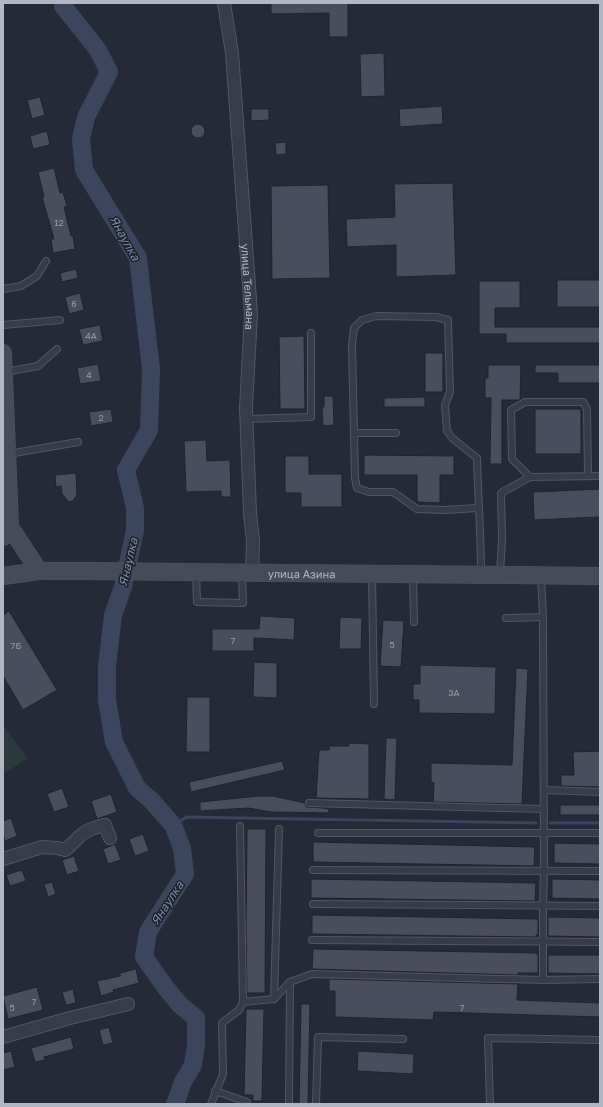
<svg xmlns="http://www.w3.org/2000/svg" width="603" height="1107" font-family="'Golos Text',sans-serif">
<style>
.green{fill:#2a393c}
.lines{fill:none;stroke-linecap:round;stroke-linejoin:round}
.stream{stroke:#3c455e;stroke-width:3}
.river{stroke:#3c455e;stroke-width:18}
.building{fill:#494d5d;stroke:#1f232f}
.lane-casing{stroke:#535763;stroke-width:8}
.street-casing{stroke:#535763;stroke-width:14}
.secondary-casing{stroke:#535763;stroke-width:18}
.lane{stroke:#383c48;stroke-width:6}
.street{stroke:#383c48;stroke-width:12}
.secondary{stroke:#464b5a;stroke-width:17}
.labels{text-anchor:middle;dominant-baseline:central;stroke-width:3;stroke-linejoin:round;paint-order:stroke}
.number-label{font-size:9px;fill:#989caa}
.street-label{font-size:11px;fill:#b3b7c4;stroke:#1d212c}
.water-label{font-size:12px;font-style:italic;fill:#7e8aa8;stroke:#1d212c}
</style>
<rect width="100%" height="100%" fill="#242a37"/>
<polygon class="green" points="3,725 27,758 3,775"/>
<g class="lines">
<g class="stream">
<polyline points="550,823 600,823"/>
<polyline points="173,825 187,817 536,823"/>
</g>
<polyline class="river" points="63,3 63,6 98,50 109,72 86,117 81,139 84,170 138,258 151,369 149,430 126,470 135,508 135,531 130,553 123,587 113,615 107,666 107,700 114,742 137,788 152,801 173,825 182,848 185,874 148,932 144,957 166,988 180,1005 196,1018 196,1045 193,1065 183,1082 175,1104"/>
</g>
<g class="building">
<polygon points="271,3 348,3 348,37 329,37 329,13 271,14"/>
<polygon points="384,53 385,96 361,97 360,54"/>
<polygon points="40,97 45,115 32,119 27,100"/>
<polygon points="442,106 443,124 400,127 399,109"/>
<polygon points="251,109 269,109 269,120 251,121"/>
<circle cx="198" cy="131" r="7"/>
<polygon points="47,131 50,145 33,149 30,136"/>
<polygon points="286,142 286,154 276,155 275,143"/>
<polygon points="54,168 60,193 63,192 67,206 64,207 71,236 73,236 75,249 53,253 51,239 54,239 42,197 44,197 38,172"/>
<polygon points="453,183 456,275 396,277 396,245 347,247 346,219 395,217 394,184"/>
<polygon points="328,185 330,278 272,279 271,186"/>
<polygon points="76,269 78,278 62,282 60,273"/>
<rect x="557" y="280" width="43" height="27"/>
<polygon points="479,281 520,281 520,308 495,308 495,327 600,327 600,343 506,343 506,334 479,334"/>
<polygon points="80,293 84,310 69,314 65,297"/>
<polygon points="100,325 103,341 83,345 79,329"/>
<polygon points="304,336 305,409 280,409 279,337"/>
<rect x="425" y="353" width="18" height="39"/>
<polygon points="98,364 101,381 80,384 77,368"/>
<polygon points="488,365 521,365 520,400 502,400 502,464 490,464 491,398 485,398 485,378 488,378"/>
<polygon points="535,365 600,365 600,383 558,383 558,373 535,373"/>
<polygon points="324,396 333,396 334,425 323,426 322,407 324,407"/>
<polygon points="425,397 425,407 384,407 384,398"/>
<polygon points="111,409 113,422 91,426 89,412"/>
<rect x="535" y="409" width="46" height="45"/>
<polygon points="206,440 207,461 230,460 231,497 221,497 221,491 186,492 184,441"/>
<polygon points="364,455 454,456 454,475 440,475 440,503 417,502 417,475 364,475"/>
<polygon points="285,456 309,456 309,474 342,474 342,507 301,507 301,493 285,493"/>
<polygon points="76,473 77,495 73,501 69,502 62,494 61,486 56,487 55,475"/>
<polygon points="600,489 600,517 534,520 533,492"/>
<polygon points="9,611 57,690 23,710 3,676 3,615"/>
<polygon points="260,616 295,618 294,640 254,638 254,651 212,651 212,629 259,629"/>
<polygon points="340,617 362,618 361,649 339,649"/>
<polygon points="383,620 404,621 401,667 380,666"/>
<polygon points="254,662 277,663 277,698 253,697"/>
<polygon points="420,665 496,667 495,714 419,713 419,700 413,700 413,684 420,684"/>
<polygon points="516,668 528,669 522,804 433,802 434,783 431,782 431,763 512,765"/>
<polygon points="187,697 210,697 210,752 186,752"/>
<polygon points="386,738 397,738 395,800 384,799"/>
<polygon points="349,743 369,744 369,799 316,798 319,750 329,750 329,746 349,746"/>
<polygon points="600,751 600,787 561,786 561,775 574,775 573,752"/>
<polygon points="282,761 285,770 191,792 189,782"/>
<polygon points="62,788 69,807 54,812 47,794"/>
<polygon points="111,794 117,812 97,819 91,801"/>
<polygon points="258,796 273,796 305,803 306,807 308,807 323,808 329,809 329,813 271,812 248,808 200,811 200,802"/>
<rect x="560" y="805" width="40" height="10"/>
<polygon points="11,818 17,836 5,841 3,834 3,821"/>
<polygon points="247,829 266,829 265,993 247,993 246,927"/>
<polygon points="143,834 149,851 135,856 129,839"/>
<polygon points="313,842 535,847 534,866 313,862"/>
<polygon points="554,843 600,844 600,864 554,863"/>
<polygon points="115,844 121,860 108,864 103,849"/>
<polygon points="74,856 79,871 67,875 62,860"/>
<polygon points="22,870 26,881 10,886 6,875"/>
<polygon points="311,879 536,883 535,901 311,898"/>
<polygon points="552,879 600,880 600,899 552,898"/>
<polygon points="52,882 56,894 48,897 44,884"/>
<polygon points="312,915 538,919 538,935 536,935 536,937 312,934"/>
<polygon points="548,917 600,918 600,937 548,936"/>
<polygon points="313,949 536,953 536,954 538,954 538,973 518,973 518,975 312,969"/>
<polygon points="548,955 600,955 600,974 548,973"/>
<polygon points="136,969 139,983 113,990 114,992 101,996 97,981 120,976 120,973"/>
<polygon points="329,979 518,984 517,1000 600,1003 600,1017 434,1012 433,1020 335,1017 335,991 329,991"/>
<polygon points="37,987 43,1010 8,1019 3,996"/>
<polygon points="73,989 76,1003 66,1005 62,992"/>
<polygon points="301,1004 310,1004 308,1104 299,1104"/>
<polygon points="246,1009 264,1009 262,1101 253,1101 253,1095 244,1095"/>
<polygon points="109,1027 113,1043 103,1045 99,1030"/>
<polygon points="71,1037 74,1049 44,1057 45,1060 35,1062 31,1048"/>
<polygon points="11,1051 15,1067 3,1070 3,1053"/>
<polygon points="358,1051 414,1054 413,1074 357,1071"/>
</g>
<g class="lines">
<defs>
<g id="lane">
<polyline points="3,289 21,286 37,276 46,261"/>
<polyline points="3,325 60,320"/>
<polyline points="5,372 38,366 57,349"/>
<polyline points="246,419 311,417 311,333"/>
<polyline points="354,433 396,433"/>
<polyline points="8,454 78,442"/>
<polyline points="530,477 512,459 511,410 525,402 583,402 587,409 588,476"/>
<path d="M 478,508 L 445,510 L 417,509 L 393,492 L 369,492 L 357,488 L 355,478 L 352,345 L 354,328 L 362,320 L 376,316 L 436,317 L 448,320 L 450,392 L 445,405 L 447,431 L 452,438 L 477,458 C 478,497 481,535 481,574"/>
<polyline points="196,573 197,602 243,603 242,575"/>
<polyline points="500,574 502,539 501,493 530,477 600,476"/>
<polyline points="372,575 374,704"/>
<polyline points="413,576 414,622"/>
<polyline points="543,617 544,871 543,906 543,980"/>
<polyline points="506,618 543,617 541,577"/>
<polyline points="544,790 600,792"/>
<polyline points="309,803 544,809"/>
<polyline points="240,826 243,1002 274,999 290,982 312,974 543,980 600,979"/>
<polyline points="318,833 600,833"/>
<polyline points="313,870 600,871"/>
<polyline points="313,904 600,906"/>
<polyline points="312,940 600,942"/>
<polyline points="274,999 279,829"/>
<polyline points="215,1091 247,1102 247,1104"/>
<polyline points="211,1104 223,1074 222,1023 239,1010 243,1002"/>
<polyline points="289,1104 290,982"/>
<polyline points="316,1104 318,1037 403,1039"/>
<polyline points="490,1104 488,1038 600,1040"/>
</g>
<g id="street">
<path id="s1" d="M 224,3 L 232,53 L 251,313 L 246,408 L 250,513 L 253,541 L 252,572"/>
<path d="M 3,859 L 42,847 L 57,848 L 65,850 C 70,846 74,842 79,837 C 84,831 98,826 105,825 L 110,838"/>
<polyline points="3,1037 70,1018 128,1004"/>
</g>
<g id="secondary">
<polyline points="3,353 10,527 3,537"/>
<polyline points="10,527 39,571"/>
<path id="s2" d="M 3,576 L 39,571 L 86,571 L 600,576"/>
</g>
</defs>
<use href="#lane" class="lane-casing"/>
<use href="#street" class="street-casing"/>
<use href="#secondary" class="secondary-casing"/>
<use href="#lane" class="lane"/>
<use href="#street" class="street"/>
<use href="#secondary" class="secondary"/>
</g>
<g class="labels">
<g class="number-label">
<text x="59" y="222">12</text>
<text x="74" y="303">6</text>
<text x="91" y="335">4А</text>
<text x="89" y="374">4</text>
<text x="101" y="417">2</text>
<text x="233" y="640">7</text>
<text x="392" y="644">5</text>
<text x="16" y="645">7Б</text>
<text x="454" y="692">3А</text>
<text x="34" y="1001">7</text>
<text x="12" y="1007">5</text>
<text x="462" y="1007">7</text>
</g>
<g class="street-label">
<text stroke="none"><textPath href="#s1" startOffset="285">улица Тельмана</textPath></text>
<text stroke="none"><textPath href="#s2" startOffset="299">улица Азина</textPath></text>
</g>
<g class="water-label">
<text transform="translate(125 238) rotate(61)">Янаулка</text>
<text transform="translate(128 562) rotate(-77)">Янаулка</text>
<text transform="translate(167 903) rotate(-57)">Янаулка</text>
</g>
</g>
<rect width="603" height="1107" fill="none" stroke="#b3b7c4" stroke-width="8"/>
</svg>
